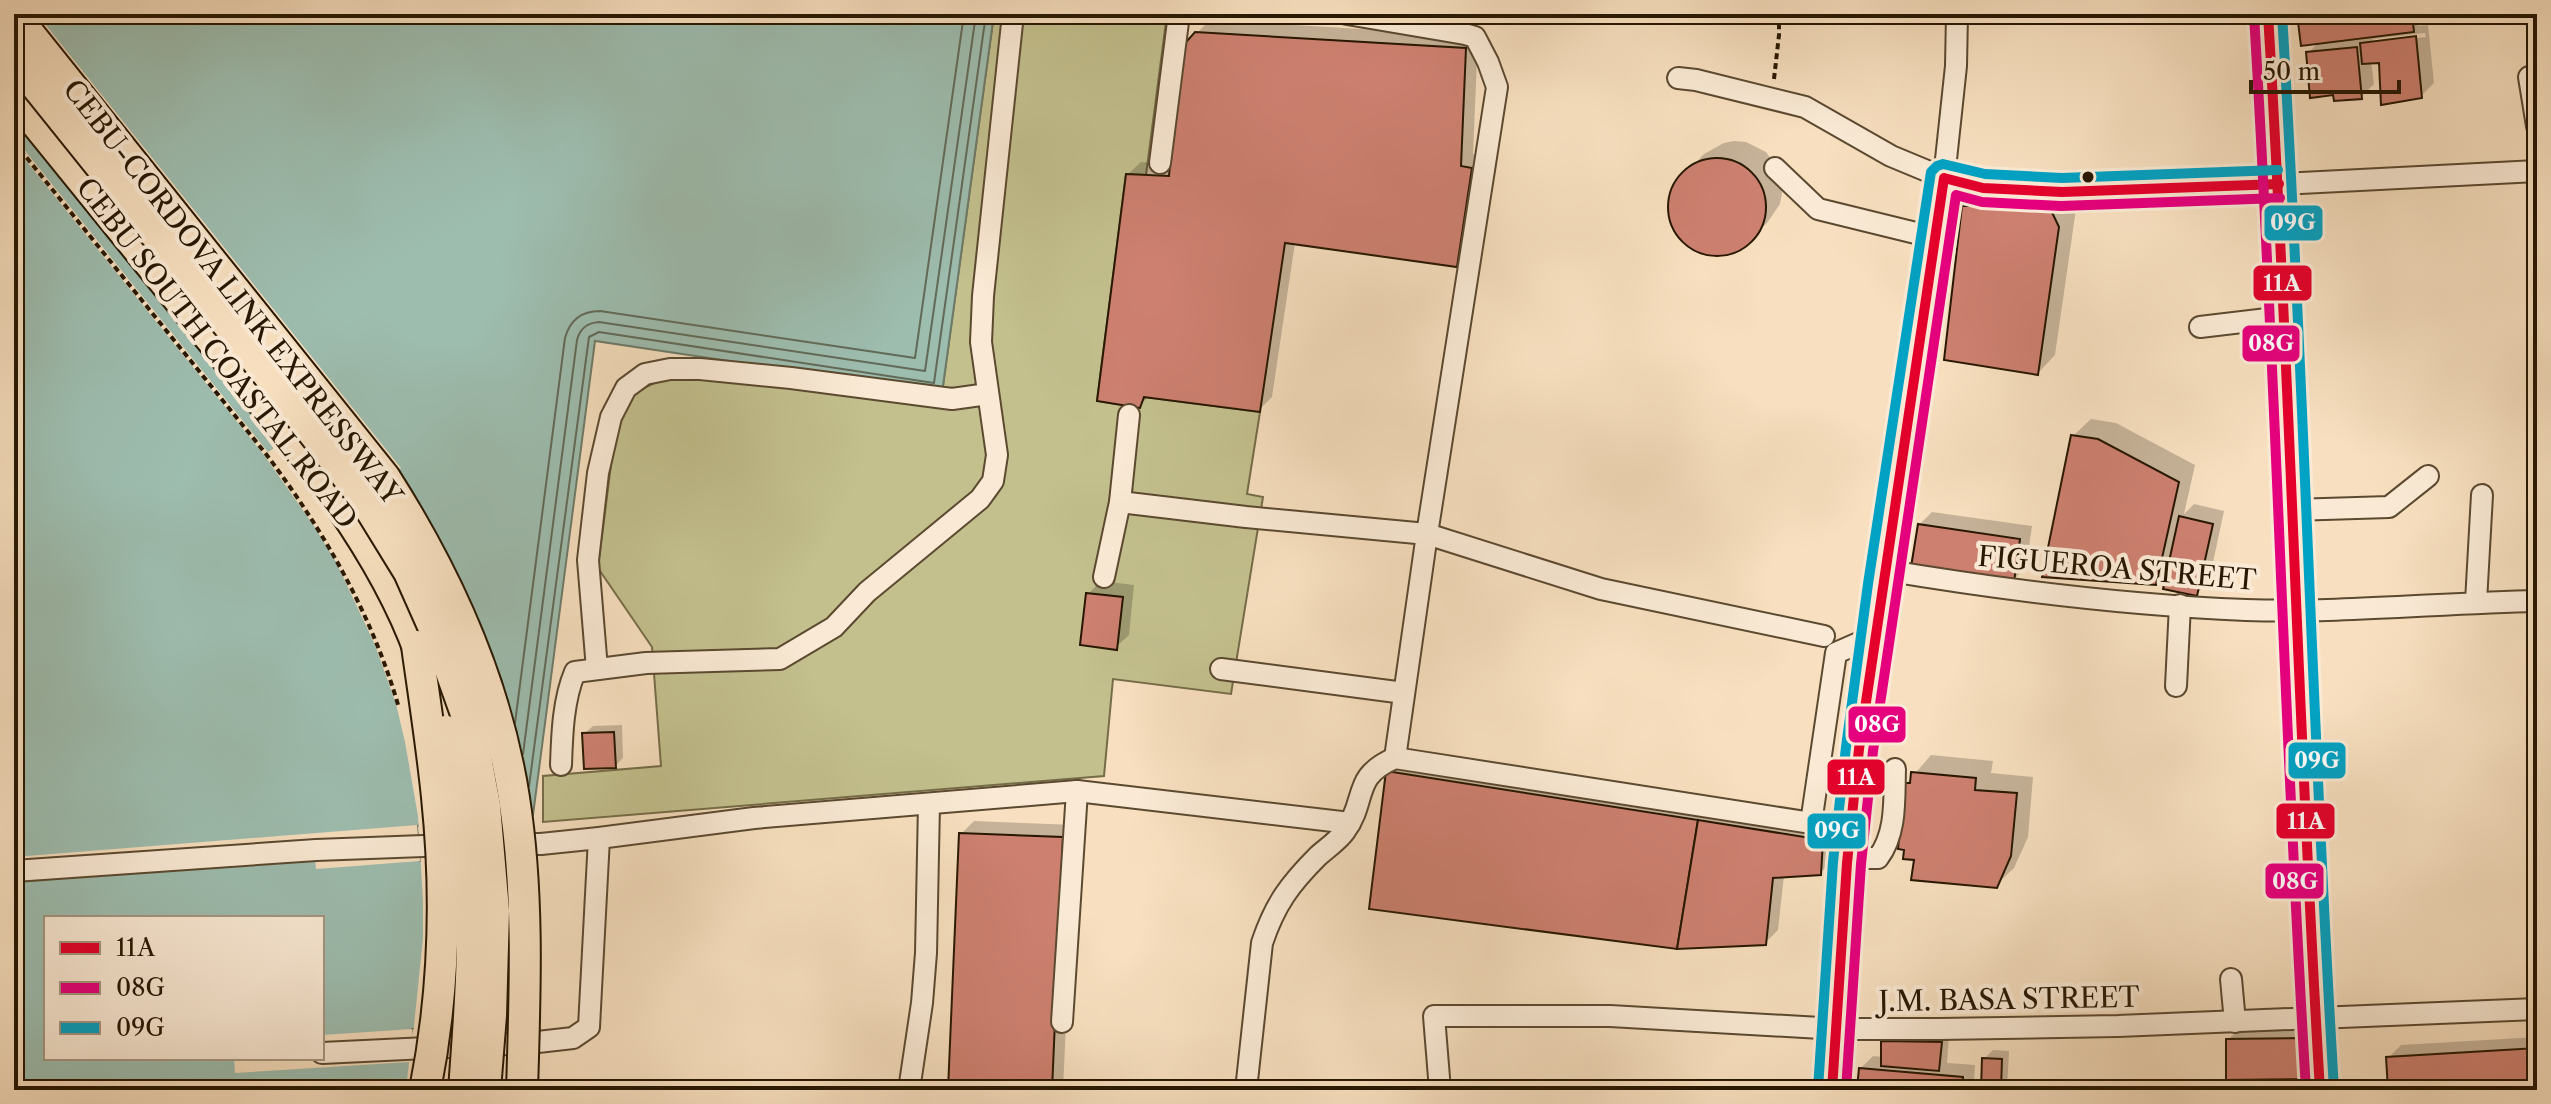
<svg xmlns="http://www.w3.org/2000/svg" width="2551" height="1104" font-family="'Libre Caslon Text',serif">
<style>
.green{fill:#c3c08e;stroke:#756c48;stroke-width:2}
.water{fill:#9dbdaf;stroke:#6e7b69;stroke-width:2;fill-rule:evenodd}
.pier{fill:#f7dfbf}
.shadow{fill:#0003;fill-rule:evenodd}
.lines{fill:none;stroke-linecap:round;stroke-linejoin:round}
.shore{stroke:#626a58;stroke-width:2}
.building{fill:#cd8070;stroke:#271701;stroke-width:2}
.minor-casing{stroke:#5b4930;stroke-width:24}
.major-casing{stroke:#271701;stroke-width:30}
.highway-casing{stroke:#271701;stroke-width:34}
.path{stroke:#271701;stroke-width:4;stroke-dasharray:6 4;stroke-linecap:butt}
.minor{stroke:#faead5;stroke-width:20}
.major{stroke:#f7dfbf;stroke-width:26}
.highway{stroke:#f7dfbf;stroke-width:30}
.highway-bridge-casing{stroke:#271701;stroke-width:34;stroke-linecap:butt}
.path-bridge{stroke:#271701;stroke-width:4;stroke-dasharray:6 4;stroke-linecap:butt}
.highway-bridge{stroke:#f7dfbf;stroke-width:30}
.bus-1-casing{stroke:#faead5;stroke-width:16}
.bus-2-casing{stroke:#faead5;stroke-width:16}
.bus-3-casing{stroke:#faead5;stroke-width:16}
.bus-1{stroke:#e4002b;stroke-width:10}
.bus-2{stroke:#e5007d;stroke-width:10}
.bus-3{stroke:#02a2c4;stroke-width:10}
.bus-dot{fill:#271701;stroke:#faead5;stroke-width:3}
.labels{text-anchor:middle;dominant-baseline:central;stroke-width:8;stroke-linejoin:round;paint-order:stroke}
.street-label{font-size:28px;fill:#271701;stroke:#faead5}
.line-badge{stroke:#faead5;stroke-width:3}
.badge-label{font-size:22px;text-anchor:middle;font-weight:bold;fill:#fff}
</style>
<rect width="100%" height="100%" fill="#f7dfbf"/>
<filter id="stains"><feTurbulence type="fractalNoise" baseFrequency=".0025" numOctaves="4"/><feColorMatrix values="0 0 0 0 .2 0 0 0 0 .09 0 0 0 0 .02 0 0 0 .5 -.17"/></filter>
<radialGradient id="worn" r=".72"><stop offset=".6" stop-color="#630" stop-opacity="0"/><stop offset="1" stop-color="#630" stop-opacity=".3"/></radialGradient>
<polygon class="green" points="994,14 1167,14 1146,175 1126,174 1097,401 1139,408 1144,397 1260,412 1247,494 1263,497 1231,694 1113,679 1104,776 543,822 543,776 661,766 652,647 598,568 617,417 637,391 668,377 725,372 942,393"/>
<path class="water" d="M 14,14 L 994,14 L 942,393 L 595,341 L 533,815 L 417,826 L 420,861 L 528,857 L 519,1017 L 412,1029 L 411,1062 L 513,1057 L 508,1090 L 14,1090 ZM 46,918 L 322,918 L 322,1058 L 46,1058 Z"/>
<g class="pier">
<polygon points="14,14 37,14 401,468 371,486 420,566 505,822 421,829 423,857 508,854 512,908 510,1022 416,1033 415,1058 508,1053 505,1090 449,1090 439,1088 438,1090 406,1090 409,1062 235,1073 234,1058 322,1058 322,1035 412,1029 413,1035 423,938 423,901 418,816 405,742 396,704 375,645 336,562 314,526 264,455 14,146 14,137 268,452 279,445 14,111"/>
<polygon points="417,825 420,861 316,869 315,858 14,877 14,857"/>
</g>
<g class="shadow">
<path d="M 2299,14 L 2430,14 L 2418,26 L 2428,25 L 2434,83 L 2421,96 L 2381,61 L 2371,61 L 2374,84 L 2361,97 L 2308,53 L 2319,42 ZM 2425,33 L 2426,37 L 2373,43 L 2373,39 Z"/>
<polygon points="1210,20 1478,36 1473,154 1484,155 1470,252 1457,264 1295,243 1272,397 1259,410 1149,396 1139,406 1128,174 1141,162 1172,164 1181,49"/>
<polygon points="1734,141 1746,142 1766,152 1779,171 1782,193 1780,204 1767,223 1740,248 1718,254 1696,249 1687,243 1674,225 1671,203 1678,181 1704,154 1724,143"/>
<polygon points="1981,190 2067,190 2076,209 2055,355 2038,373 1964,207"/>
<polygon points="2091,419 2116,423 2195,465 2184,514 2194,504 2224,511 2209,581 2196,594 2170,568 2155,583 2073,436"/>
<polygon points="1932,512 2032,526 2026,567 2013,580 1919,525"/>
<polygon points="1101,581 1134,585 1129,635 1116,647 1088,594"/>
<polygon points="622,725 623,758 615,766 584,734 593,726"/>
<polygon points="1931,755 1993,761 1991,773 2033,777 2028,837 2014,868 1996,885 1906,784"/>
<polygon points="1400,759 1835,827 1833,860 1820,873 1784,875 1778,930 1765,943 1388,772"/>
<polygon points="974,821 1075,825 1063,1090 950,1090 961,834"/>
<polygon points="2316,1026 2316,1064 2304,1077 2228,1040 2241,1027"/>
<polygon points="1891,1034 1949,1035 1947,1063 1975,1065 1974,1082 1966,1090 1897,1090 1859,1087 1860,1069 1873,1056 1883,1057 1883,1042"/>
<polygon points="2537,1037 2537,1088 2390,1090 2388,1058 2401,1045"/>
<polygon points="1993,1050 2009,1051 2007,1090 1983,1090 1984,1059"/>
<polygon points="2054,1085 2091,1090 2049,1090"/>
</g>
<g class="lines">
<g class="shore">
<path d="M 515,723 L 565,338 C 570,320 582,311 600,311 L 915,358 L 964,14"/>
<path d="M 523,754 L 577,340 C 580,328 587,323 599,322 L 925,371 L 976,14"/>
<polyline points="529,786 589,337 599,332 934,383 986,14"/>
</g>
</g>
<g class="building">
<polygon points="2297,14 2412,14 2414,32 2301,46"/>
<polygon points="1195,32 1466,48 1461,166 1472,168 1457,267 1285,243 1260,412 1144,397 1140,408 1097,401 1126,174 1169,176 1180,49"/>
<polygon points="2416,36 2422,98 2381,105 2379,63 2362,64 2360,43"/>
<polygon points="2357,47 2362,99 2334,101 2333,95 2310,98 2306,52"/>
<circle cx="1717" cy="207" r="49"/>
<polygon points="1962,206 2049,206 2059,227 2038,375 1944,360"/>
<polygon points="2071,435 2098,439 2179,482 2156,585 2042,577"/>
<polygon points="2179,516 2213,524 2197,596 2163,589"/>
<polygon points="1918,524 2020,539 2014,582 1911,567"/>
<polygon points="1086,593 1123,597 1117,650 1080,645"/>
<polygon points="614,732 616,768 584,769 582,733"/>
<polygon points="1386,771 1698,820 1677,949 1369,909"/>
<polygon points="1911,772 1976,778 1975,790 2017,793 2011,856 1997,888 1911,880 1914,860 1903,859 1904,850 1898,849 1904,783 1910,783"/>
<polygon points="1698,820 1823,840 1821,875 1773,878 1766,945 1677,949"/>
<polygon points="959,833 1063,837 1052,1090 948,1090"/>
<polygon points="2304,1038 2304,1079 2226,1080 2226,1039"/>
<polygon points="1881,1041 1942,1042 1939,1071 1881,1066"/>
<polygon points="2537,1048 2537,1090 2388,1090 2386,1057"/>
<polygon points="1982,1058 2002,1059 2001,1090 1981,1090"/>
<polygon points="1859,1068 1963,1077 1962,1090 1857,1089"/>
</g>
<g class="lines">
<defs>
<g id="minor">
<polyline points="1347,14 1465,34 1475,37 1488,62 1497,87 1427,534 1395,758"/>
<polyline points="2529,77 2537,126"/>
<polyline points="1678,78 1696,80 1805,107 1891,156 1944,178 1983,188 2062,192 2259,185 2537,171"/>
<polyline points="1160,163 1179,14"/>
<polyline points="1775,168 1818,209 1936,238"/>
<polyline points="2200,327 2284,317"/>
<polyline points="1120,502 1246,517 1427,534 1601,589 1824,636"/>
<polyline points="2292,510 2389,507 2428,476"/>
<path d="M 1884,570 C 2003,590 2125,605 2246,610 C 2343,613 2440,603 2537,601"/>
<polyline points="1104,577 1120,502 1129,415"/>
<polyline points="2476,602 2482,495"/>
<polyline points="597,669 588,560 598,473 611,417 626,388 645,374 670,369 700,369 791,378 952,399 988,394"/>
<polyline points="1221,669 1404,693"/>
<polyline points="2176,686 2180,605"/>
<path d="M 561,765 C 562,735 563,700 575,672 L 646,663 L 780,659 L 834,627 L 867,592 L 980,499 L 993,481 L 997,455 L 981,342 L 983,296 L 1013,14"/>
<polyline points="1811,823 1836,653 1861,642 1875,639"/>
<polyline points="510,844 541,844 599,838 754,818 1077,791 1350,823"/>
<path d="M 1847,858 L 1878,858 C 1897,833 1894,799 1895,769"/>
<polyline points="14,871 316,850 450,845"/>
<polyline points="2231,979 2235,1022"/>
<polyline points="1062,1022 1077,791"/>
<polyline points="322,1053 529,1043 573,1038 589,1027 599,838"/>
<polyline points="909,1090 922,1003 926,953 929,804"/>
<path d="M 1246,1090 L 1262,943 C 1275,904 1290,884 1318,856 C 1327,848 1339,840 1345,831 C 1368,799 1351,777 1395,758 L 1850,829"/>
<polyline points="1440,1090 1434,1016 1610,1016 1838,1029 1940,1029 2118,1026 2537,1009"/>
<polyline points="1832,1090 1838,1029 1842,924 1850,829 1884,570 1944,178 1956,66 1957,14"/>
</g>
<path id="major" d="M 2268,14 C 2292,372 2295,732 2320,1090"/>
<path id="highway" d="M 14,96 C 83,181 152,266 220,350 C 294,441 380,542 420,653"/>
</defs>
<use href="#minor" class="minor-casing"/>
<use href="#major" class="major-casing"/>
<use href="#highway" class="highway-casing"/>
<polyline class="path" points="1774,79 1779,35 1779,14"/>
<use href="#minor" class="minor"/>
<use href="#major" class="major"/>
<use href="#highway" class="highway"/>
<defs>
<g id="highway-bridge">
<path d="M 14,15 L 385,478 C 447,575 496,682 514,798 C 529,894 525,993 522,1090"/>
<polyline points="14,58 274,382 361,494 409,572 441,644 470,725 485,806 494,911 491,1015 485,1090"/>
<path d="M 417,646 C 424,696 432,747 437,797 C 447,893 444,995 425,1090"/>
<path d="M 446,731 C 454,767 463,803 467,839 C 477,923 470,1007 464,1090"/>
</g>
</defs>
<use href="#highway-bridge" class="highway-bridge-casing"/>
<path class="path-bridge" d="M 14,142 L 266,454 C 324,531 372,614 399,708"/>
<use href="#highway-bridge" class="highway-bridge"/>
<defs>
<g id="bus-1">
<path d="M 2268,14 C 2290,372 2298,732 2320,1090"/>
<polyline points="1832,1090 1847,863 1859,749 1944,178 1983,188 2062,192 2279,184"/>
</g>
<g id="bus-2">
<path d="M 2254,15 C 2276,373 2284,732 2306,1090"/>
<polyline points="1846,1090 1861,864 1873,751 1956,195 1982,202 2061,206 2280,198"/>
</g>
<g id="bus-3">
<path d="M 2282,14 C 2304,372 2312,731 2334,1089"/>
<polyline points="1818,1089 1833,862 1846,747 1868,584 1931,172 1937,166 1943,164 1985,174 2062,178 2278,170"/>
</g>
</defs>
<use href="#bus-1" class="bus-1-casing"/>
<use href="#bus-2" class="bus-2-casing"/>
<use href="#bus-3" class="bus-3-casing"/>
<use href="#bus-1" class="bus-1"/>
<use href="#bus-2" class="bus-2"/>
<use href="#bus-3" class="bus-3"/>
</g>
<circle class="bus-dot" cx="2088" cy="177" r="7"/>
<g class="labels">
<g class="street-label">
<text transform="translate(233 292) rotate(52)">CEBU-CORDOVA LINK EXPRESSWAY</text>
<text transform="translate(217 353) rotate(52)">CEBU SOUTH COASTAL ROAD</text>
<text transform="translate(2117 568) rotate(5)">FIGUEROA STREET</text>
<text transform="translate(2009 999) rotate(-1)">J.M. BASA STREET</text>
</g>
</g>
<g class="line-badge">
<rect x="2263" y="204" width="61" height="38" rx="8" fill="#02a2c4"/>
<rect x="2252" y="264" width="61" height="38" rx="8" fill="#e4002b"/>
<rect x="2241" y="324" width="60" height="39" rx="8" fill="#e5007d"/>
<rect x="1847" y="705" width="60" height="39" rx="8" fill="#e5007d"/>
<rect x="2287" y="741" width="60" height="39" rx="8" fill="#02a2c4"/>
<rect x="1826" y="758" width="60" height="38" rx="8" fill="#e4002b"/>
<rect x="2275" y="802" width="61" height="38" rx="8" fill="#e4002b"/>
<rect x="1806" y="812" width="61" height="38" rx="8" fill="#02a2c4"/>
<rect x="2264" y="862" width="61" height="38" rx="8" fill="#e5007d"/>
</g>
<g class="badge-label">
<text x="2293" y="230">09G</text>
<text x="2282" y="291">11A</text>
<text x="2271" y="351">08G</text>
<text x="1877" y="732">08G</text>
<text x="2317" y="768">09G</text>
<text x="1856" y="785">11A</text>
<text x="2306" y="829">11A</text>
<text x="1837" y="838">09G</text>
<text x="2295" y="889">08G</text>
</g>
<rect width="2551" height="1104" fill="none" stroke="#f7dfbf" stroke-width="48"/>
<rect x="16" y="16" width="2519" height="1072" fill="none" stroke="#271701" stroke-width="4"/>
<rect x="24" y="24" width="2503" height="1056" fill="none" stroke="#271701" stroke-width="2"/>
<rect x="44" y="916" width="280" height="144" fill="#faead5" stroke="#a69680" stroke-width="2"/>
<rect x="60" y="942" width="40" height="12" fill="#e4002b" stroke="#a69680" stroke-width="2"/>
<text x="116" y="956" font-size="24" fill="#271701">11A</text>
<rect x="60" y="982" width="40" height="12" fill="#e5007d" stroke="#a69680" stroke-width="2"/>
<text x="116" y="996" font-size="24" fill="#271701">08G</text>
<rect x="60" y="1022" width="40" height="12" fill="#02a2c4" stroke="#a69680" stroke-width="2"/>
<text x="116" y="1036" font-size="24" fill="#271701">09G</text>
<path d="M2251 80v12h148v-12" fill="none" stroke="#271701" stroke-width="4"/>
<text x="2263" y="80" font-size="24" fill="#271701" stroke="#faead5" stroke-width="6" paint-order="stroke">50 m</text>
<rect width="100%" height="100%" filter="url(#stains)"/>
<rect width="100%" height="100%" fill="url(#worn)"/>
</svg>
